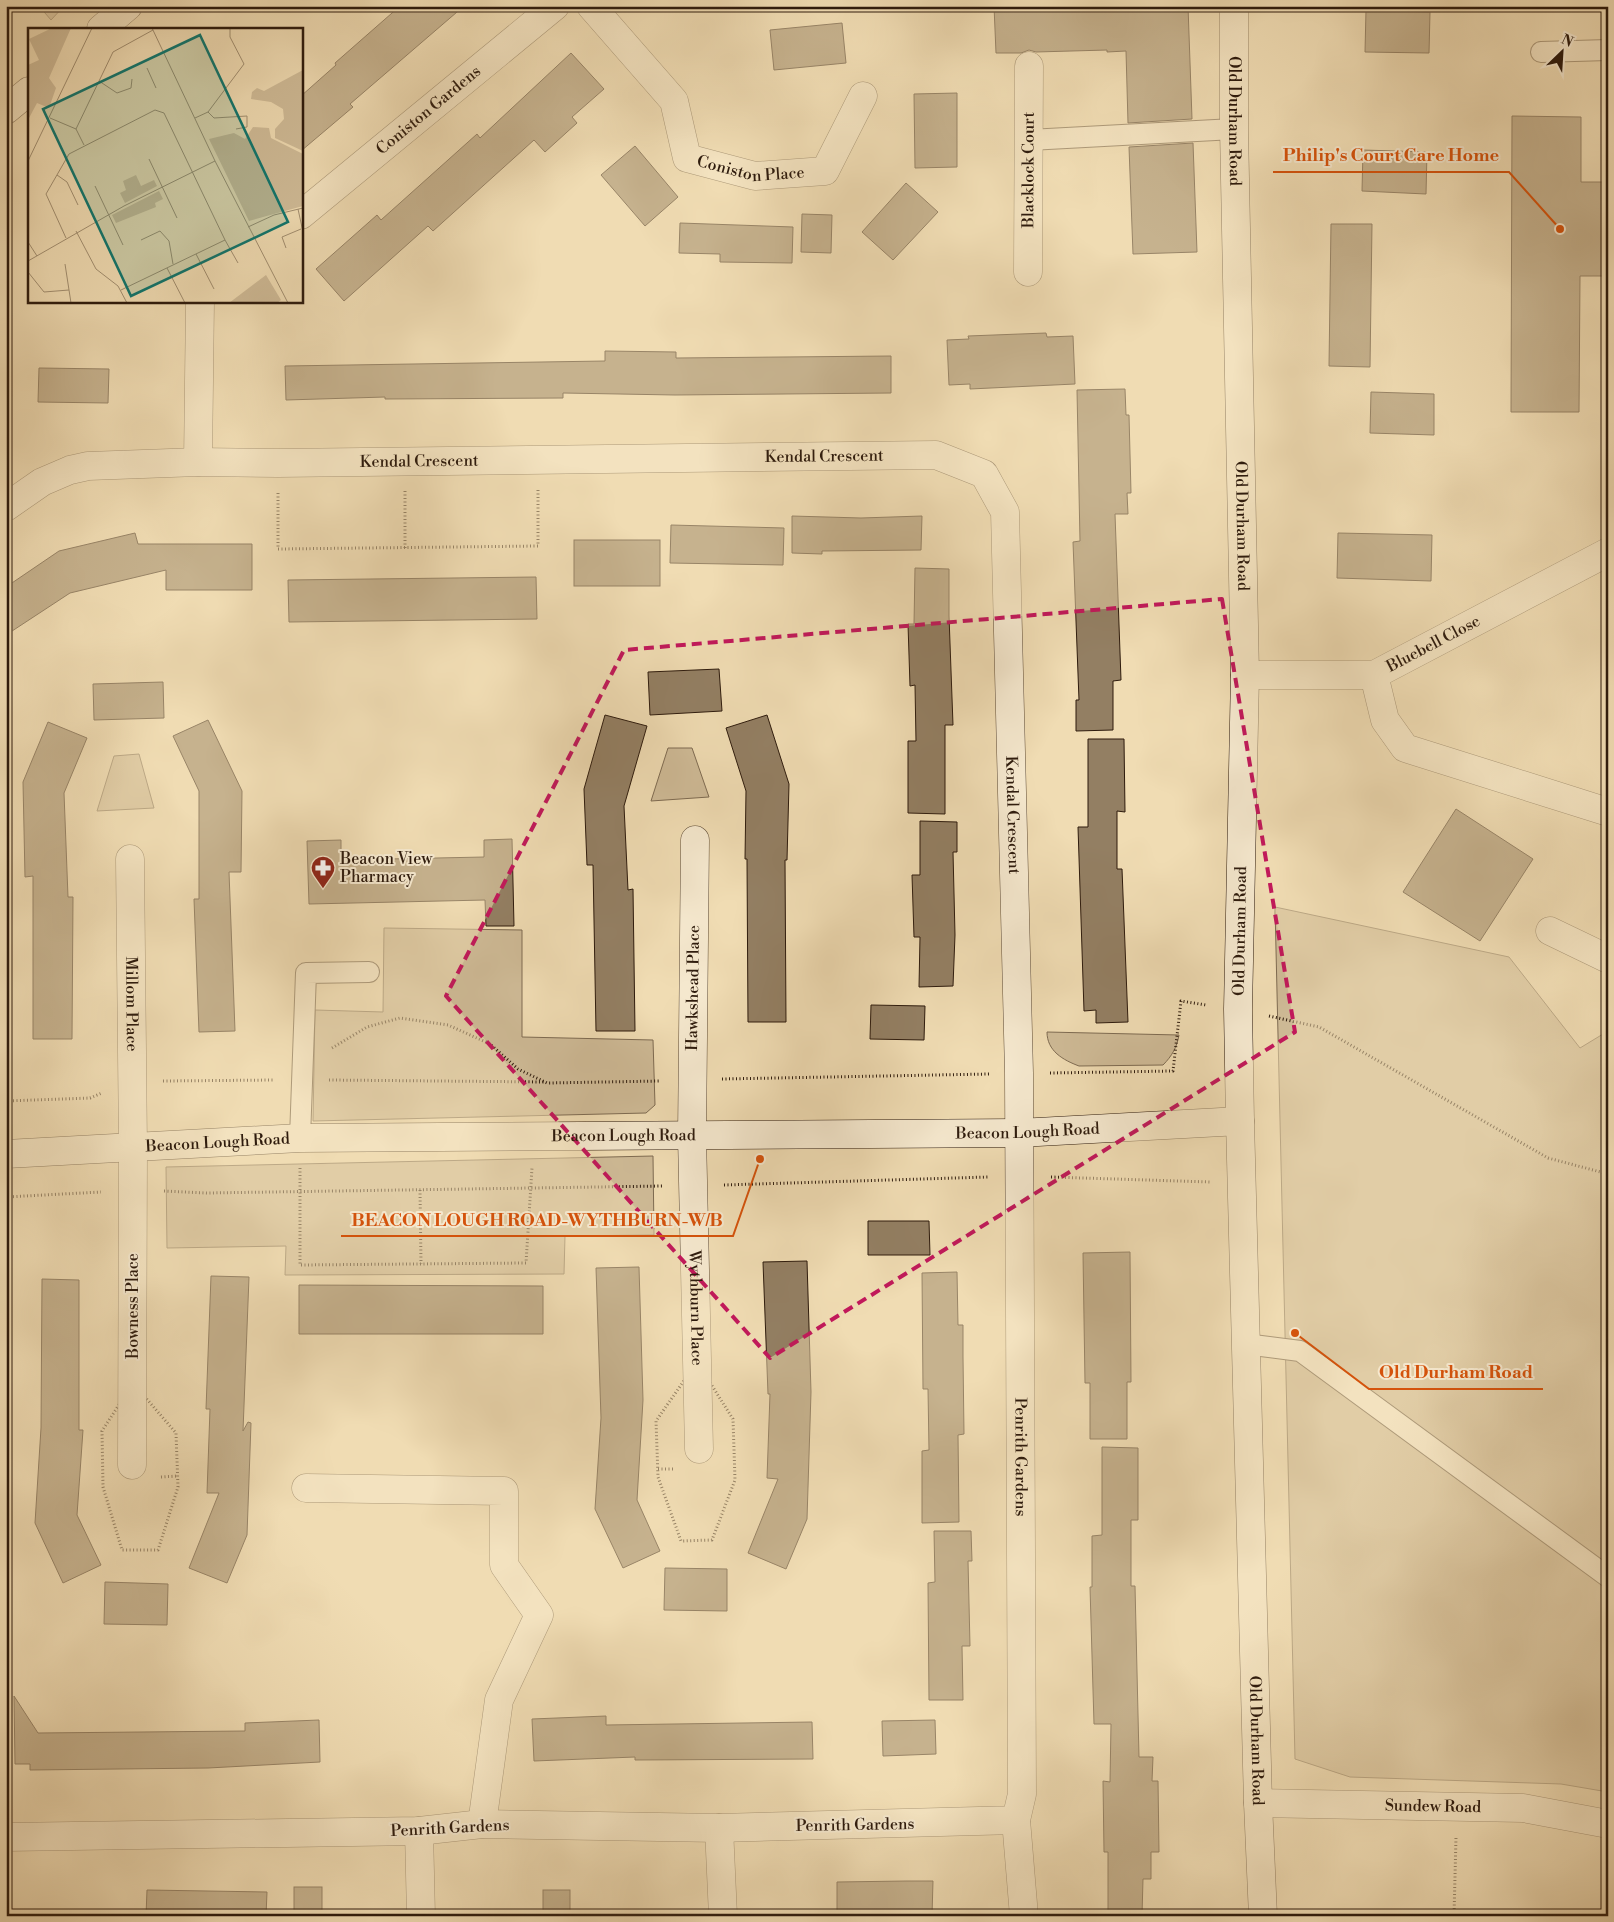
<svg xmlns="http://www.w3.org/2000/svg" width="1614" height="1922" font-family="'Libre Bodoni',serif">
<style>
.green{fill:#cfbb97;stroke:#7e6b52}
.building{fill:#937f63;stroke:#2e1b0d}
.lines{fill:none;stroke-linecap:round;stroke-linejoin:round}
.lane-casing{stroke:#5e4b36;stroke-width:22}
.street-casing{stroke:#5e4b36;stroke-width:29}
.secondary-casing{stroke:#2e1b0d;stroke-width:29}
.path{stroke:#2e1b0d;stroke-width:3;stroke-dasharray:1 2.5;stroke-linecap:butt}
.lane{stroke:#f5e8ce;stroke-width:20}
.street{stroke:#f5e8ce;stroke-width:28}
.secondary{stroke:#f5e8ce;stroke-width:28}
.marked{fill:none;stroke:#c2185b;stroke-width:4;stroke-dasharray:10 6;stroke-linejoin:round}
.labels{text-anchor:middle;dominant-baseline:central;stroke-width:4;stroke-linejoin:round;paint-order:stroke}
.street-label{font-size:16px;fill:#2e1b0d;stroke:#f5e8ce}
.poi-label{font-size:16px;fill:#2e1b0d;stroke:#f5e8ce;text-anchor:start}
.inset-road{fill:none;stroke:#a28f71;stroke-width:1}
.view{fill:#0f766e;fill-opacity:0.15;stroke:#0f766e;stroke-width:2.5}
.inset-edge{fill:none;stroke:#2e1b0d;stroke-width:2.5}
.leader{fill:none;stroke:#d5530c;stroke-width:2}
.callout-dot{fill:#d5530c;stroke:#f5e8ce;stroke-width:2}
.callout-label{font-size:18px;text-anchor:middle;font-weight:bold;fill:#d5530c;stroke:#f5e8ce;stroke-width:4;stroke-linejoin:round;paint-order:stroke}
</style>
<rect width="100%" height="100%" fill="#f0dcb3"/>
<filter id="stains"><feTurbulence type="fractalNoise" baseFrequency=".004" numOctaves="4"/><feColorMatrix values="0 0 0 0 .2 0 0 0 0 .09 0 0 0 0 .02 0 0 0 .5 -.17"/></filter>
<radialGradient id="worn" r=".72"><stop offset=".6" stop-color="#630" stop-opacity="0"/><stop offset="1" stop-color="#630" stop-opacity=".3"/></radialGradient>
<g class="green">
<polygon points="39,6 64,6 51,20"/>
<polygon points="668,748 692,748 709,797 651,801"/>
<polygon points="139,754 154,808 97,811 114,756"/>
<polygon points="1275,907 1509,957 1580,1048 1608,1031 1608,1792 1561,1784 1350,1777 1295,1759"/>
<polygon points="384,928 522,930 522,1037 653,1040 655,1105 646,1113 313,1121 315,1010 383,1012"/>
<path d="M 1047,1032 L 1179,1035 C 1177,1047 1172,1056 1163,1065 L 1079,1066 C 1063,1060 1047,1051 1047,1032 Z"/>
<polygon points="653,1156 654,1235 565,1236 564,1274 285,1275 286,1246 167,1248 166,1167"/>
</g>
<g class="building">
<polygon points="400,6 464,6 350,104 353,107 301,151 301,96 336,65 335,63"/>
<polygon points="994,6 1188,6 1192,119 1128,123 1126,51 1107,52 1107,50 1036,52 1029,50 1021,53 996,53"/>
<polygon points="1366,10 1430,12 1429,53 1365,52"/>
<polygon points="842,23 846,63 774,70 770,30"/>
<polygon points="571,53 604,89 572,117 577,123 545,152 534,140 433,231 428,226 344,301 316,269 377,215 381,220 477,134 480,138"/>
<polygon points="957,93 957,167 915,168 914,94"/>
<polygon points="1512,116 1581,117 1581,182 1608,182 1608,276 1580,276 1579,412 1511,412"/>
<polygon points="1193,143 1197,252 1133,254 1129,147"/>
<polygon points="635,146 678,197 645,226 601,175"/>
<polygon points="1363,150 1427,152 1426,194 1362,191"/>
<polygon points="906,183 938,212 893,260 862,232"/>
<polygon points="802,214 832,215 831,253 801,252"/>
<polygon points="680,223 793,227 792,263 720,262 720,254 679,253"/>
<polygon points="1331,224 1372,224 1370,367 1329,366"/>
<polygon points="1046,333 1047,337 1073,336 1075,384 970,389 970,384 949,385 947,340 969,339 968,336"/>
<polygon points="605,351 676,352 676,358 891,356 891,393 675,395 563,393 563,398 385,399 385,397 286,400 285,366 605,361"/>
<polygon points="39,368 109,369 108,403 38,402"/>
<polygon points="1125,389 1126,415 1129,415 1131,493 1127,493 1128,514 1115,514 1121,680 1113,681 1113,730 1076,731 1076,700 1079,700 1073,542 1080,541 1077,390"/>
<polygon points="1371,392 1434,394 1434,435 1370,433"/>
<polygon points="792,516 861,518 922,516 921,550 822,551 822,554 792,553"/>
<polygon points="671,525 784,528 783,565 670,563"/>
<polygon points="135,533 138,544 252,544 252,590 166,590 166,570 70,593 6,635 6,587 59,551"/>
<polygon points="1338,533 1432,535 1431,581 1337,578"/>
<rect x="574" y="540" width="86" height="46"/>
<polygon points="915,568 949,569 949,616 953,725 945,725 945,814 908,813 908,741 916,741 915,685 910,686 908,624 914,624"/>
<polygon points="536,577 537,619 289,622 288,580"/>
<polygon points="719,669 722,711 650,715 648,672"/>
<polygon points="163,682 164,718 94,720 93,684"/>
<polygon points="605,715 647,726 624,806 628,890 633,889 635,1031 596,1031 593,865 587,865 584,789"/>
<polygon points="767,715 789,784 787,860 785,860 786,1022 748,1022 747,859 745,859 746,791 726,728"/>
<polygon points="208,720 242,791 241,872 229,872 235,1031 199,1032 194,899 199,899 199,791 173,736"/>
<polygon points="48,722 87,738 64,793 68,897 73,897 72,1039 33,1039 33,876 25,877 23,782"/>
<polygon points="1088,739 1124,739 1125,812 1117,811 1117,869 1122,869 1128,1022 1096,1023 1096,1010 1084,1011 1078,827 1088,827"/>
<polygon points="1456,809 1533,859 1480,941 1403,892"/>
<polygon points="920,821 957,822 957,852 953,852 955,935 953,986 919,987 920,937 914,937 912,875 920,875"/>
<polygon points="512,839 514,926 486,926 485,900 309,904 307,841 341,840 341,860 484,857 484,840"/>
<polygon points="871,1005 925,1006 924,1040 870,1039"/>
<polygon points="868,1221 929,1221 930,1255 868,1255"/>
<polygon points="1130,1252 1131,1382 1127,1382 1127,1439 1090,1439 1090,1383 1085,1383 1083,1253"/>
<polygon points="807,1261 811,1392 807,1519 786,1569 748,1553 778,1479 767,1478 770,1394 768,1394 763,1262"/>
<polygon points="639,1267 643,1400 637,1500 660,1551 623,1568 595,1509 601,1418 596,1268"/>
<polygon points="957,1272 958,1325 963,1325 963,1357 964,1434 958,1435 959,1522 922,1523 922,1451 929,1450 928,1389 923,1389 922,1273"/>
<polygon points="211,1276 249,1277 243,1431 248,1422 251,1423 247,1535 227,1583 189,1568 219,1493 207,1493 210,1409 206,1409"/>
<polygon points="42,1279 79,1280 79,1430 83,1430 77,1515 101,1565 63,1583 35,1523 41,1428"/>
<polygon points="299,1285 543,1286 543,1334 299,1334"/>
<polygon points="1102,1447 1138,1448 1138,1520 1131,1520 1131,1586 1135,1586 1139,1757 1153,1757 1152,1781 1158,1781 1159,1852 1151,1852 1151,1879 1143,1879 1142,1916 1108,1916 1108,1852 1104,1852 1103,1781 1110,1782 1111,1724 1094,1724 1090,1587 1092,1587 1092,1536 1102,1535"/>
<polygon points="934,1531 971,1531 972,1561 968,1561 970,1646 962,1646 963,1700 929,1700 928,1583 935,1582"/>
<polygon points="665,1568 727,1569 727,1611 664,1610"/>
<polygon points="105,1582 168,1584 167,1625 104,1624"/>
<polygon points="14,1696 38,1733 245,1731 245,1723 319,1720 320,1762 208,1768 30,1770 30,1764 15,1764"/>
<polygon points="606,1716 606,1725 812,1722 813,1759 635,1760 635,1757 534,1761 532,1719"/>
<polygon points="935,1720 936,1754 883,1756 882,1721"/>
<polygon points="906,1881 933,1881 932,1916 837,1916 837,1882"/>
<rect x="294" y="1887" width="28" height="29"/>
<polygon points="147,1890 267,1892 266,1916 146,1916"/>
<rect x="543" y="1890" width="27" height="26"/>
</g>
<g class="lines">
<defs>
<g id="lane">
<polyline points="1541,52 1608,50"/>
<polyline points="1029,140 1234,129"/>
<polyline points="300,1138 306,973 369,972"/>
<polyline points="1245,1344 1300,1351 1608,1577"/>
</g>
<g id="street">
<path id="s1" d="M 591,6 L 674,101 L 687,158 L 755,176 L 825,171 L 863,96"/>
<path id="s2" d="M 301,215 L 555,6"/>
<path id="s3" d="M 1028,272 L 1029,66"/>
<polyline points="198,462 200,301"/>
<path id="s4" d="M 6,507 L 42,482 L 70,470 L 88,466 L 198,462 L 278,463 L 936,455 L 984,474 L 1005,512 L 1019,1073 L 1022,1794 L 1016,1820 L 719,1828 L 482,1824 L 419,1831 L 6,1837"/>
<path id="s5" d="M 1245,675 L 1374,675 L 1608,552"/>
<polyline points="1374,675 1385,720 1405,748 1608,812"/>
<path id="s6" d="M 695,840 L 692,1136 L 699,1449"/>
<path id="s7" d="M 130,859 L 133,1148 L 132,1465"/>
<polyline points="1550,931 1608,959"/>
<polyline points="306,1488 504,1491 504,1565 539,1615 499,1700 482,1824"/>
<path id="s8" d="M 1258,1803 L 1523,1808 L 1608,1824"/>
<polyline points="1016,1820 1024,1916"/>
<polyline points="719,1828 723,1916"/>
<polyline points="419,1831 421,1916"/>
</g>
<g id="secondary">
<path id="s9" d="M 1234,6 L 1234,129 L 1245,675 L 1238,1009 L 1240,1121 L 1258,1803 L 1263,1916"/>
<polyline points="101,29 128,6"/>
<polyline points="6,110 29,91"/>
<path id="s10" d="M 6,1154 L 300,1138 L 1019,1133 L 1240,1121"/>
</g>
</defs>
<use href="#lane" class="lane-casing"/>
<use href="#street" class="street-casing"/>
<use href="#secondary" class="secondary-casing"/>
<g class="path">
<polyline points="405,491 405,548"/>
<polyline points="278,493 278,549 538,546 538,490"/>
<polyline points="1269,1016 1319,1027 1548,1158 1608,1174"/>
<polyline points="332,1048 367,1027 400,1018 448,1025 490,1044 518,1069 547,1083 661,1081"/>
<polyline points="1050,1073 1173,1071 1181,1001 1206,1005"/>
<polyline points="722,1079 989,1074"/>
<polyline points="329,1080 546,1082"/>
<polyline points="163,1081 275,1080"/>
<polyline points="6,1101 90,1098 102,1093"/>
<polyline points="300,1168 300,1265 526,1263 532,1168"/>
<polyline points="1051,1177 1210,1182"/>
<polyline points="724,1185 988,1177"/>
<polyline points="420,1190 421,1264"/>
<polyline points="164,1191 206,1193 663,1186"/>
<polyline points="6,1197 101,1192"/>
<polygon points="697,1362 733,1419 735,1480 712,1540 681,1541 658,1477 656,1421"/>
<polygon points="133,1383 176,1433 178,1487 158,1550 122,1550 103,1487 102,1431"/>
<polyline points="658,1469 675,1469"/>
<polyline points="161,1477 178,1476"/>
<polyline points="1454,1916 1456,1837"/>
</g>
<use href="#lane" class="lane"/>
<use href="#street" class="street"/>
<use href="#secondary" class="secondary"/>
</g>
<path d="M0 0H1614V1922H0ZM 1222,599 L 1295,1032 L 770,1358 L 446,996 L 624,650 Z" fill="#f0dcb3" fill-opacity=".55" fill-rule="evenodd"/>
<path class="marked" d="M 1222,599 L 1295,1032 L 770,1358 L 446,996 L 624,650 Z"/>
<defs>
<symbol id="pharmacy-pin" viewBox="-11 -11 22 30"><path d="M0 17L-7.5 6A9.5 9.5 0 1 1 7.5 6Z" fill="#8f2418" stroke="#f5e8ce"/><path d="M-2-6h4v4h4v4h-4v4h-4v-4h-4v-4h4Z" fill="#fff"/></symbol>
</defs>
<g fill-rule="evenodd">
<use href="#pharmacy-pin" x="309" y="854" width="28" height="38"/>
</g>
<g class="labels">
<g class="street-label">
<text stroke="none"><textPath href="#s2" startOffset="165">Coniston Gardens</textPath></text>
<text stroke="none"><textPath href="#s9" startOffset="115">Old Durham Road</textPath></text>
<text stroke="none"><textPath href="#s1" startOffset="250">Coniston Place</textPath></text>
<text stroke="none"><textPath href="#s3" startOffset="102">Blacklock Court</textPath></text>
<text stroke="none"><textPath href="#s4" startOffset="829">Kendal Crescent</textPath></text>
<text stroke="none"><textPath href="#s4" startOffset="424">Kendal Crescent</textPath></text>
<text stroke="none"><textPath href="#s9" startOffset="520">Old Durham Road</textPath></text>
<text stroke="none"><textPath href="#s5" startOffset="196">Bluebell Close</textPath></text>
<text stroke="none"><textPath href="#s4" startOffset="1339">Kendal Crescent</textPath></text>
<text transform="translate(1240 931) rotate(-89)">Old Durham Road</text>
<text transform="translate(693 988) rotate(-89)">Hawkshead Place</text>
<text stroke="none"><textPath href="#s7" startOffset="145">Millom Place</textPath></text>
<text stroke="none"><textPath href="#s10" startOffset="1022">Beacon Lough Road</textPath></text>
<text stroke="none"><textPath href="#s10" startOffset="618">Beacon Lough Road</textPath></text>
<text stroke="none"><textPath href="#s10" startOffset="212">Beacon Lough Road</textPath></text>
<text transform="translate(133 1306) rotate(-90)">Bowness Place</text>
<text stroke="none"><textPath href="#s6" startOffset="468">Wythburn Place</textPath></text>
<text stroke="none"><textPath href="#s4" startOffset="1981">Penrith Gardens</textPath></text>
<text stroke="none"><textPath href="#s9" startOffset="1735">Old Durham Road</textPath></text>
<text stroke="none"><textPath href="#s8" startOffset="175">Sundew Road</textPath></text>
<text transform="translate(855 1825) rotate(-1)">Penrith Gardens</text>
<text transform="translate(450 1828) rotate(-3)">Penrith Gardens</text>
</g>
<g class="poi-label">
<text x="340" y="859">Beacon View<tspan x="340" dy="18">Pharmacy</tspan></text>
</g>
</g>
<g transform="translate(28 28)">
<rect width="275" height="275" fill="#f0dcb3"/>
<path d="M 24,0 L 43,0 L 21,50 L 28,60 L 21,80 L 9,75 L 0,92 L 0,37 L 11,32 L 1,11 ZM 275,42 L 275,123 L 247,110 L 247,101 L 256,91 L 255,81 L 243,74 L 223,71 L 224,64 L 229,60 L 236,63 ZM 225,99 L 241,100 L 243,110 L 275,126 L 275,178 L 221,193 L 181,111 L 206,105 L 217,111 ZM 108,147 L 113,158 L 126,152 L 129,158 L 97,175 L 92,165 L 98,162 L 95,153 ZM 131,163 L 135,171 L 127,175 L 128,179 L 88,195 L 84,187 ZM 238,247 L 253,272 L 249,275 L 201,275 Z" fill="#cfbb97"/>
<path class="inset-road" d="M 124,0 L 187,133 L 260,275M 119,40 L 128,60M 71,53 L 89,65 L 103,60 L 104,51M 180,84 L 186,90 L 219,88 L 219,99 L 208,101M 22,90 L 48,101 L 56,117M 167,90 L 180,84 L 216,36 L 202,9 L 202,0M 48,101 L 85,24 L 125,2M 121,131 L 149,190M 0,133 L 64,0M 29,147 L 39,154 L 50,177M 67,158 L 95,217M 270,181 L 275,204M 220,199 L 246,187 L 275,180M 48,203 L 68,241 L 90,258 L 99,275M 38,210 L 18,166 L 41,126 L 127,82 L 136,85 L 197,212 L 93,262M 113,212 L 132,203 L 141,213 L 145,236M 197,212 L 210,235M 0,214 L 9,228M 258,220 L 254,209 L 273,201M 168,226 L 186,261M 0,233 L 96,178 L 187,133M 37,236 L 43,275M 139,240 L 157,275M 0,244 L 16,264 L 41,262"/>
<path class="view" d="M 172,7 L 260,194 L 103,268 L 15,81 Z"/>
<rect width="275" height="275" class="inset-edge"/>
</g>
<path class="leader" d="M1560 229L1509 172H1273M760 1159L733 1236H341M1295 1333L1369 1389H1543"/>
<g class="callout-dot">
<circle cx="1560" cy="229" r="5"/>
<circle cx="760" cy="1159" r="5"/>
<circle cx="1295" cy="1333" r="5"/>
</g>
<g class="callout-label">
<text x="1391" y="161">Philip's Court Care Home</text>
<text x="537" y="1226">BEACON LOUGH ROAD-WYTHBURN-W/B</text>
<text x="1456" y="1378">Old Durham Road</text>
</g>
<rect width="1614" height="1922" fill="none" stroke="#f0dcb3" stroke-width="25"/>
<rect x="8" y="8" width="1599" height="1907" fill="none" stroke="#2e1b0d" stroke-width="2.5"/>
<rect x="12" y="12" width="1589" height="1897" fill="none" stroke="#2e1b0d"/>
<g transform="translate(1562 52) rotate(25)" stroke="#f5e8ce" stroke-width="4" paint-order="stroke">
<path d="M0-4L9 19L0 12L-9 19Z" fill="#2e1b0d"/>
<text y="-8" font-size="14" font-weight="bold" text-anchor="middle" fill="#2e1b0d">N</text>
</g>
<rect width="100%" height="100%" filter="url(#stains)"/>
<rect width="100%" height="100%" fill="url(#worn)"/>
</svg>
